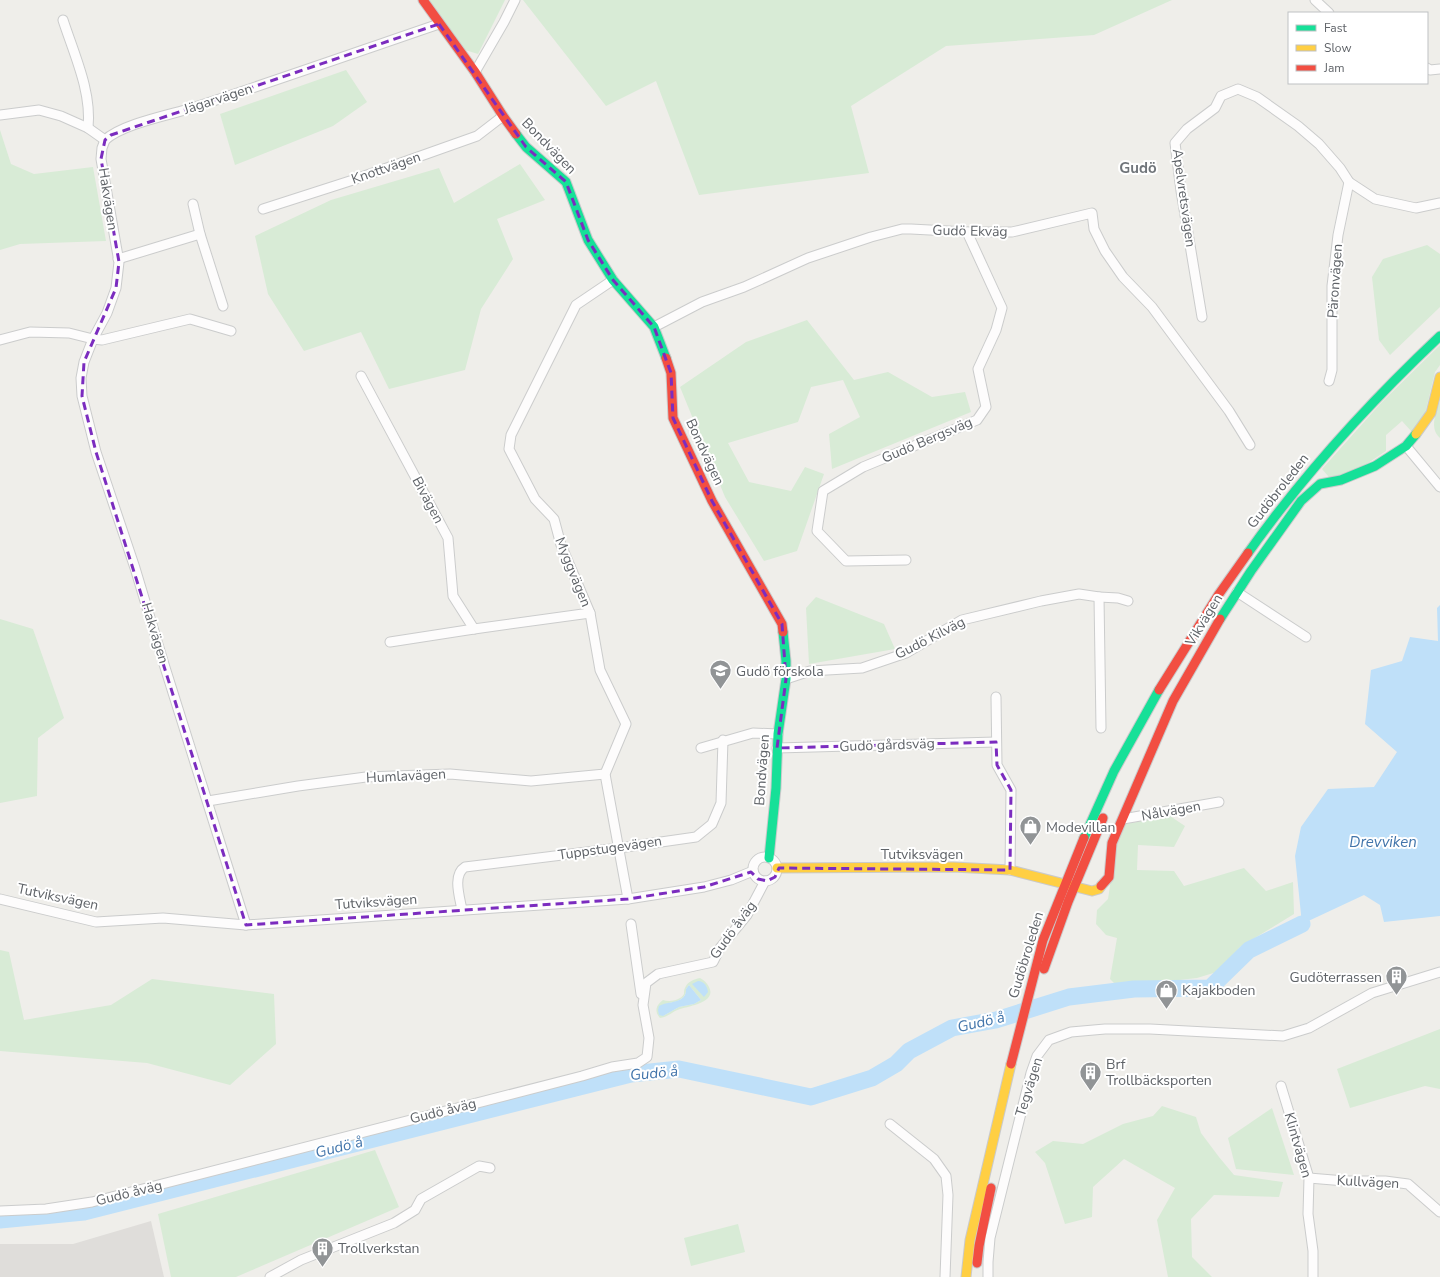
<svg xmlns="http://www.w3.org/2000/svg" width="1440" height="1277" font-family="'Nunito Sans',sans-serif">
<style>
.industrial{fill:#dfddda}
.green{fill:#d8ebd6;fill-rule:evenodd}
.water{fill:#bfe0f9}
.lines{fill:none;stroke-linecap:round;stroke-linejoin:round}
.river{stroke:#bfe0f9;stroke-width:17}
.street-casing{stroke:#cbcccc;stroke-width:11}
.fast-casing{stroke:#cacacb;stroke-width:11}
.slow-casing{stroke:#cacacb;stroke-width:11}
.jam-casing{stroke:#cacacb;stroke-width:11}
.street{stroke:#fdfcfc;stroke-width:9}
.fast{stroke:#16e098;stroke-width:9}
.slow{stroke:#ffcf43;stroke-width:9}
.jam{stroke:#f24e42;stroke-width:9}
.marked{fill:none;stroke:#7b2cbf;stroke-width:3;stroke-dasharray:8 5;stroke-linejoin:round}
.labels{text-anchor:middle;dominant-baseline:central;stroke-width:4;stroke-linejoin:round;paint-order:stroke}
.street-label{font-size:14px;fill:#5f6368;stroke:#fff}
.poi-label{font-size:14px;fill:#5f6368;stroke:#fff;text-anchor:start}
.neighbourhood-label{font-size:15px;font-weight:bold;fill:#70757a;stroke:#fff}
.water-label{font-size:15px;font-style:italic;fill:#4174aa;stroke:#fff}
</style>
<rect width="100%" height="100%" fill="#efeeea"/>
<polygon class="industrial" points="151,1221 164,1277 0,1277 0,1244 73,1244"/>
<g class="green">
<polygon points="429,0 505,0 478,54 465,50"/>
<polygon points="523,0 1172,0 1094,35 946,46 851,106 869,173 699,195 656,81 606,106"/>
<polygon points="346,70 367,102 333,126 235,165 220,114"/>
<polygon points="0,130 11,164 34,174 93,167 106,241 20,244 0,250"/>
<polygon points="520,164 545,200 497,219 513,259 481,309 465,370 389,389 361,332 304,351 268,294 255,236 331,200 439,168 454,203"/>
<polygon points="1427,245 1440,254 1440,307 1390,355 1379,340 1372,277 1383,259"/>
<polygon points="807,320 854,380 888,372 932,397 965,392 971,412 832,469 829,434 860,417 843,380 811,387 798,422 728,443 749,482 791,491 805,467 824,474 797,551 764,561 725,497 680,387 746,342"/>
<polygon points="1440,345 1440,365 1435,372 1425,414 1412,432 1402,421 1386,435 1386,451 1356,471 1329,477 1322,469 1381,403"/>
<path d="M 1440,401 L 1440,438 C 1429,428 1436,413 1440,401 Z"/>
<polygon points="816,597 884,624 895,649 809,664 806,608"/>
<polygon points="0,619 33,629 64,718 38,738 37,796 0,803"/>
<polygon points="1170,816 1185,826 1174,847 1138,845 1137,870 1174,871 1184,886 1244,868 1266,891 1293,882 1294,914 1240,947 1220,971 1197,978 1118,987 1110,979 1117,938 1106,935 1096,924 1097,910 1108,899 1116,846 1126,824"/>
<polygon points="0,950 9,952 24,1020 111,1005 152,979 274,994 276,1044 230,1085 147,1063 0,1051"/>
<path d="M 700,978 C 704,980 707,983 709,987 C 717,1002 690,1006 680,1009 C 673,1011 668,1017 660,1018 C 654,1011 656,1005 663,1000 C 669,1002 680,1001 684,994 C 684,994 684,989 685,988 C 687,982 694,979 700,978 ZM 689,985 L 701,1000 L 694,1004 L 679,1007 L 663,1016 L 667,1003 C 675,1003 687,999 686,989 Z"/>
<polygon points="1440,1029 1440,1089 1425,1086 1350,1108 1337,1069"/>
<polygon points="1162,1106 1196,1117 1201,1133 1219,1157 1234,1175 1283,1182 1279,1197 1214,1195 1191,1219 1192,1257 1212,1277 1168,1277 1157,1220 1175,1188 1124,1159 1093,1187 1092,1217 1065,1224 1045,1163 1035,1152 1053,1141 1083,1144 1123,1124 1153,1116"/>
<polygon points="1272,1108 1294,1175 1236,1169 1228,1138"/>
<polygon points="375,1150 399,1207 236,1277 171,1277 158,1214"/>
<polygon points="738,1224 745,1252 691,1266 684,1238"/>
</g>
<g class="water">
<polygon points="1440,605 1440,916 1384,922 1380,905 1364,895 1302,924 1295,856 1301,827 1328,789 1374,787 1397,752 1365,724 1371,670 1402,661 1410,637 1438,641 1437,608"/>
<path d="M 698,981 C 704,981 707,986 708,992 L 704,997 L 692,984 Z"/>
<path d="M 689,985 L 701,1000 L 694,1004 L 679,1007 L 663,1016 L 659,1015 L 658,1010 L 659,1006 C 667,1001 687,1004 686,989 Z"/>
</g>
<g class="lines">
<polyline class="river" points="0,1220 84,1212 631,1074 679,1069 811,1097 872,1078 896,1064 909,1051 952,1028 996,1020 1069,997 1134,989 1210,988 1249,950 1302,924"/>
<defs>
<g id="street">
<polyline points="1315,0 1329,13"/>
<path d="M 63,20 C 74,54 92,92 88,128"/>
<polyline points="1427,68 1430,70 1440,69"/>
<polyline points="475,72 504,22 515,0"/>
<path d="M 0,115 L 39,110 L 61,116 L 88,128 L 105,140 C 122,124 169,115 192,108 C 275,81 357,52 439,24"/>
<polyline points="105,140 102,148 101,159 119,262 116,288 107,313 93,339 84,362 81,378 82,396 96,452 135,568 163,661 246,925"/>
<polyline points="193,204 200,234 223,306"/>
<polyline points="263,209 353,180 477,136 503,116"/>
<polyline points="118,259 200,234"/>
<polyline points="613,280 576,305 511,435 509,449 535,499 554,519 561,545 590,613 600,670 626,724 605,774 628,899"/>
<polyline points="1202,317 1181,191 1175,143 1187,129 1215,108 1221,96 1238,89 1257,97 1298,126 1319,144 1340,168 1349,182 1375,199 1416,208 1440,203"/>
<polyline points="654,327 702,302 744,287 808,258 871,237 902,229 911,229 967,232 1012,232 1092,213 1094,229 1105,251 1123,277 1152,307 1229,411 1250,445"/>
<polyline points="0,340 30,332 69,333 93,339 102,340 190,319 231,331"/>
<polyline points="361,376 448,538 453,596 474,629"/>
<polyline points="1329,381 1332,370 1332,286 1338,235 1349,182"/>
<polyline points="1406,446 1440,487"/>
<polyline points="906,560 846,561 817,531 823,491 863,467 977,420 986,407 978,369 996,330 1002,308 967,232"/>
<polyline points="1237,592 1306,637"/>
<polyline points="1099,597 1118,598 1128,601"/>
<polyline points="390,642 474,629 590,613"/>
<polyline points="786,679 810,671 862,668 906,653 962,620 1041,601 1079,594 1099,597 1101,728"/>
<polyline points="996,697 997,765 1011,790 1010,870"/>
<polyline points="701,748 753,733 778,734"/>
<polyline points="777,748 996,742"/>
<polyline points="208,801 298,786 366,777 450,774 531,781 605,774"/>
<polyline points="1123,819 1219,802"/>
<circle cx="765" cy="869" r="12"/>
<polyline points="0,899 96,922 163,918 246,925 628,899 704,887 731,880 753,871"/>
<path d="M 462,910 C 460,898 452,875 465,867 L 619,848 L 696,837 L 712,824 L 721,803 L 723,740"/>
<polyline points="631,924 641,994"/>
<polyline points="1281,1086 1309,1178 1308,1214 1313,1251 1313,1277"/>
<polyline points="890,1124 934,1159 946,1176 948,1195 945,1277"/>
<polyline points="1309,1178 1345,1181 1385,1181 1408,1184 1440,1212"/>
<polyline points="0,1211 46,1209 92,1202 582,1076 612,1067 638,1063 647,1057 649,1038 643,1005 646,983 658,974 713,962 720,948 747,915 765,881"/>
<polyline points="270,1277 301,1260 394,1223 415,1210 421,1199 479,1166 490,1168"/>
<polyline points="988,1277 988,1262 990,1238 1031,1073 1037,1056 1049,1040 1071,1032 1105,1029 1150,1029 1283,1036 1309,1028 1372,993 1440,972"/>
</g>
<g id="fast">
<polyline points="516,134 526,147 566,182 588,240 613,280 654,327 666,358"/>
<path d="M 1248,553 C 1304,474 1369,403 1440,336"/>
<polyline points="1220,619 1251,571 1301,501 1320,484 1341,480 1375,466 1406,446 1416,434"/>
<polyline points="1084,838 1114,771 1159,690"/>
<polyline points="769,858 776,788 778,734 786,679 786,661 783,632"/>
</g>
<g id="slow">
<polyline points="1416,434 1431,413 1440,377"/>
<polyline points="777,868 953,867 1010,870 1092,891 1099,889 1101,886"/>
<polyline points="966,1277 970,1240 1011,1064"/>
</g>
<g id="jam">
<polyline points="423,0 475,72 503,116 516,134"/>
<polyline points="666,358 671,373 673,418 712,501 782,624 783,632"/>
<polyline points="1159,690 1219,594 1248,553"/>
<polyline points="1101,886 1109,877 1112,843 1173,701 1220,619"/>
<polyline points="1044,969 1068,902 1103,818"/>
<polyline points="1011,1064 1043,940 1084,838"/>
<polyline points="977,1263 979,1246 991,1188"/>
</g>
</defs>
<use href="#street" class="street-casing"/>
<use href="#fast" class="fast-casing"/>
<use href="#slow" class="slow-casing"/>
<use href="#jam" class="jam-casing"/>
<use href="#street" class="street"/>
<use href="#fast" class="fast"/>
<use href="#slow" class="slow"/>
<use href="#jam" class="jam"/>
</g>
<path class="marked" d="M 439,24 L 526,147 L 566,182 L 588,240 L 613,280 L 654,327 L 671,373 L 673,418 L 712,501 L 782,624 L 786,679 L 777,748 L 996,742 L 997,765 L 1011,790 L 1010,870 L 779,868 L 775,877 L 767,881 L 758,879 L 751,872 L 704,887 L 628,899 L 246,925 L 96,452 L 82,396 L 84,362 L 116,288 L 119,262 L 101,159 L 105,140 L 111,135 Z"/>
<defs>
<symbol id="school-pin" viewBox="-11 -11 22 30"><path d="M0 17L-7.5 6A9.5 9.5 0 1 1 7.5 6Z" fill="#919496" stroke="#fff"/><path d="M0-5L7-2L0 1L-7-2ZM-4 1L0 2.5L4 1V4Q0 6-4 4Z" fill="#fff"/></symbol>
<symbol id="shop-pin" viewBox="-11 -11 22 30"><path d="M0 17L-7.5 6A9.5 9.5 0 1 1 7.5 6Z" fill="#919496" stroke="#fff"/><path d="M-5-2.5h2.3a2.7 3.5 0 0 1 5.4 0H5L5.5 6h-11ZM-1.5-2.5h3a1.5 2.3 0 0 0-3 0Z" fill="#fff"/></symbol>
<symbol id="building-pin" viewBox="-11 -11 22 30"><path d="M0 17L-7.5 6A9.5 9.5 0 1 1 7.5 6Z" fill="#919496" stroke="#fff"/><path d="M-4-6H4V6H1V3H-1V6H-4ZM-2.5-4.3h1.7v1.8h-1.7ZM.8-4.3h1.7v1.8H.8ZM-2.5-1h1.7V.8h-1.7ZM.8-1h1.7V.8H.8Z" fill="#fff"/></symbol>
</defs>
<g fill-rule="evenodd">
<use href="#school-pin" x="708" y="658" width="25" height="34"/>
<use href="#shop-pin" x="1018" y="814" width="25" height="34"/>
<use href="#building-pin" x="1384" y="964" width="25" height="34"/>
<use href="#shop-pin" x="1154" y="978" width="25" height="34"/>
<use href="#building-pin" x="1078" y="1060" width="25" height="34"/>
<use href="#building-pin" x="310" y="1236" width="25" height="34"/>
</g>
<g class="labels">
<g class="street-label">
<text transform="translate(218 99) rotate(-18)">Jägarvägen</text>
<text transform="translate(549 146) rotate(46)">Bondvägen</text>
<text transform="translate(386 168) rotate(-19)">Knottvägen</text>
<text transform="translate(1184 198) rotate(82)">Apelvretsvägen</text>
<text transform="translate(108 199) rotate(81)">Hakvägen</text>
<text transform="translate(970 231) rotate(1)">Gudö Ekväg</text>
<text transform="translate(1335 281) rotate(-86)">Päronvägen</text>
<text transform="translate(927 440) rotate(-23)">Gudö Bergsväg</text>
<text transform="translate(705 452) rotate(65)">Bondvägen</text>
<text transform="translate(1278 491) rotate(-52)">Gudöbroleden</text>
<text transform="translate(428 500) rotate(62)">Bivägen</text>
<text transform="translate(573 572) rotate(68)">Myggvägen</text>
<text transform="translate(1204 620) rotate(-59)">Vikvägen</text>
<text transform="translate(155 633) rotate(73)">Hakvägen</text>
<text transform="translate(930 638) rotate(-27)">Gudö Kilväg</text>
<text transform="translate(887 745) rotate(-2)">Gudö gårdsväg</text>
<text transform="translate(762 770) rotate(-86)">Bondvägen</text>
<text transform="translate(406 776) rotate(-3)">Humlavägen</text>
<text transform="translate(1171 811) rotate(-10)">Nålvägen</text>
<text transform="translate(610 848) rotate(-8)">Tuppstugevägen</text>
<text x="922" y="854">Tutviksvägen</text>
<text transform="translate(58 897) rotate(12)">Tutviksvägen</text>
<text transform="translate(376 902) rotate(-4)">Tutviksvägen</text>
<text transform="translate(733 930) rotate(-54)">Gudö åväg</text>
<text transform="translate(1026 955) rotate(-73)">Gudöbroleden</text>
<text transform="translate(1029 1087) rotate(-73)">Tegvägen</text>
<text transform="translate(443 1111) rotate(-14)">Gudö åväg</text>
<text transform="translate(1298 1145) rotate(74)">Klintvägen</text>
<text transform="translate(1368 1182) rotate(3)">Kullvägen</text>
<text transform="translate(129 1193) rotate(-14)">Gudö åväg</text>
</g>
<g class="poi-label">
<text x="736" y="671">Gudö förskola</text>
<text x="1046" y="827">Modevillan</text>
<text x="1382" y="977" text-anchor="end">Gudöterrassen</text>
<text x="1182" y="990">Kajakboden</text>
<text x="1106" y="1064">Brf<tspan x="1106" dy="16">Trollbäcksporten</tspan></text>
<text x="338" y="1248">Trollverkstan</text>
</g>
<g class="neighbourhood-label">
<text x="1138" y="168">Gudö</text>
</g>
<g class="water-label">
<text x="1383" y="842">Drevviken</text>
<text transform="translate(981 1022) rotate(-13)">Gudö å</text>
<text transform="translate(654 1073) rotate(-5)">Gudö å</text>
<text transform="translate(339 1147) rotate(-14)">Gudö å</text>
</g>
</g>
<rect x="1288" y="12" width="140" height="72" fill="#ffffff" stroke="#bfc1c3"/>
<rect x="1296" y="25" width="20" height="6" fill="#16e098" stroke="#bfc1c3"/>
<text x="1324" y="32" font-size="12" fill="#5f6368">Fast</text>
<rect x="1296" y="45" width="20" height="6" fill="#ffcf43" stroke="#bfc1c3"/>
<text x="1324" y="52" font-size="12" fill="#5f6368">Slow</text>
<rect x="1296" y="65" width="20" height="6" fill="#f24e42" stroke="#bfc1c3"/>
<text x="1324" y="72" font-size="12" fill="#5f6368">Jam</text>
</svg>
